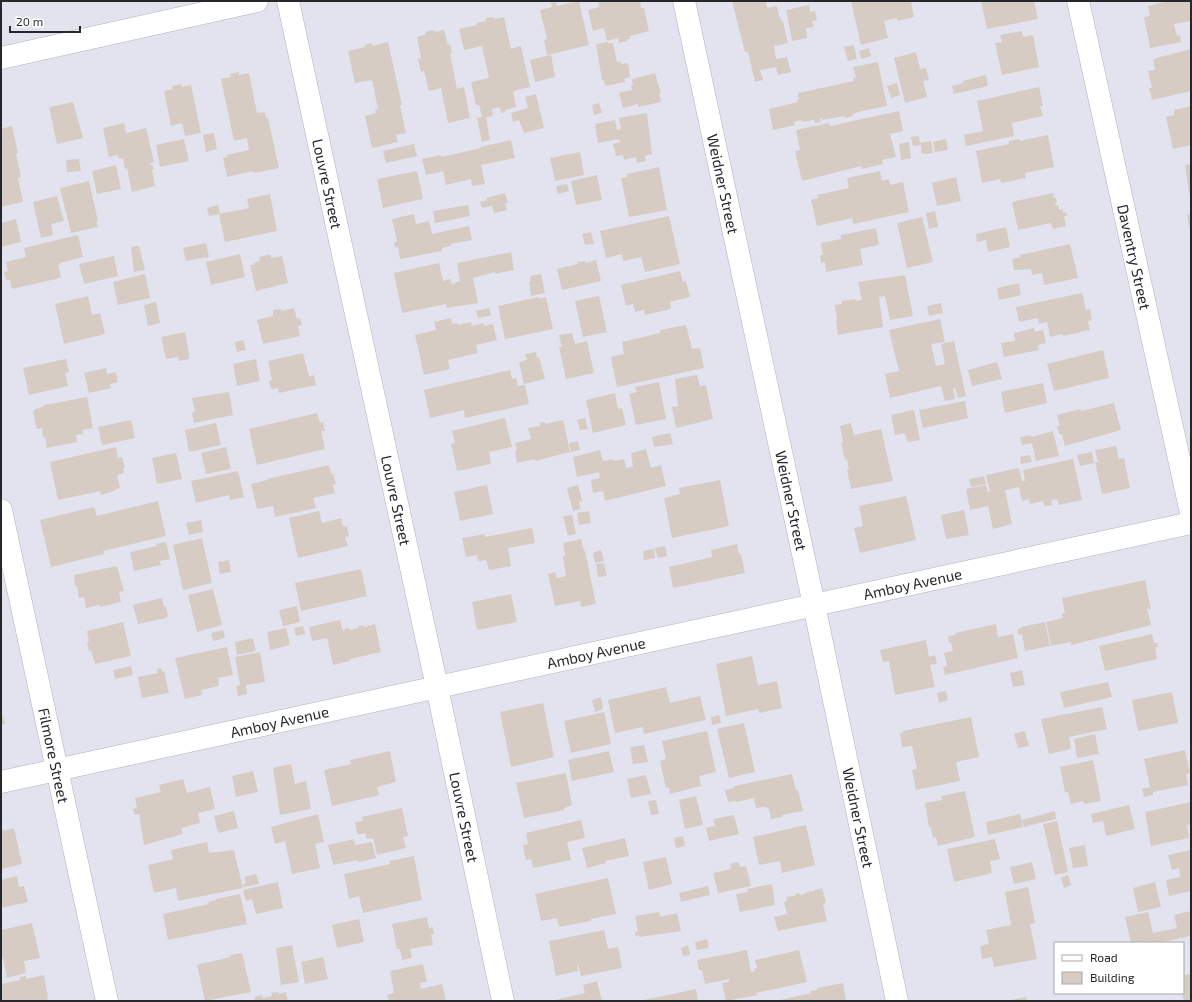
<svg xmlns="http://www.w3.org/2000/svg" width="1192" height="1002" font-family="'Exo 2',sans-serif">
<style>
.building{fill:#d6ccc4}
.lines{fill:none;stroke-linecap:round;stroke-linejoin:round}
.street-casing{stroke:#b0b1bc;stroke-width:23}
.primary-casing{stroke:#b0b1bc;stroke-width:23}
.street{stroke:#fff;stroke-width:22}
.primary{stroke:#fff;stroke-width:22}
.labels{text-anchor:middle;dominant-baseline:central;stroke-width:3.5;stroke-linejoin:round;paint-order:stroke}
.street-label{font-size:15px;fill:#26272b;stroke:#fff}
</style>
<rect width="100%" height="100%" fill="#e2e3ef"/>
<g class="building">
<polygon points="579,1 589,45 547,55 544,40 547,39 540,10 552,7 551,3 556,2 557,6"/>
<polygon points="598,1 640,1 641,8 644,8 649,31 630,36 630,39 627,39 627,41 619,43 618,38 607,41 604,28 593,31 588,10 599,7"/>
<polygon points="732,1 766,1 767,8 777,6 780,19 781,18 782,22 783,22 788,43 774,46 776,59 787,57 791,72 778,75 776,67 760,70 763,80 755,82 748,52 745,52"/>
<polygon points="851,1 911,1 914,17 897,21 897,18 884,21 888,38 861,45"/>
<polygon points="981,1 1034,1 1038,19 987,29"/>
<polygon points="1167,1 1191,1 1191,21 1174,24 1177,36 1180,35 1181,42 1150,48 1144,17 1150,16 1148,6"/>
<polygon points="809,5 810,12 815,11 817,20 812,21 814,27 806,28 807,38 792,41 786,10"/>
<polygon points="494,17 495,19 504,17 511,49 521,46 530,87 513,91 516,107 505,110 505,112 501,113 500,107 492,109 493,116 486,117 490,140 482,142 477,118 482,117 479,105 476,105 471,82 489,78 482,46 464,50 459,29 477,25 477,23 486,21 486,18"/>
<polygon points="434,30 435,32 444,30 448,45 450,44 452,53 450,53 457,89 464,87 470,118 448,123 441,88 429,91 424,71 421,72 418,59 421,58 417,37 426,34 425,32"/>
<polygon points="1022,31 1023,37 1033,35 1039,67 1002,75 995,43 1002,42 1000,35"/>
<polygon points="388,42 402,105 400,105 406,133 396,135 398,142 372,148 365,116 376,113 375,109 378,109 372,80 355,83 348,51 365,47 365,45 372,43 372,46"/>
<polygon points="608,42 608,43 613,43 617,62 621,62 622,64 628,63 630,77 624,79 625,82 605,86 604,80 602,80 596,44"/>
<polygon points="854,45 857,59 848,61 844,47"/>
<polygon points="869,48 871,56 861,59 859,51"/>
<polygon points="1191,49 1191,91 1152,100 1149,88 1152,88 1148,71 1155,70 1153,59"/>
<polygon points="916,52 920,69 926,68 929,80 923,81 927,97 905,103 894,58"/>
<polygon points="551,55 555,77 535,82 530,60"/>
<polygon points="878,62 887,106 858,112 853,114 853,116 845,118 845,116 822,120 822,118 820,118 821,122 815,123 814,120 802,122 802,120 794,122 795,125 773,130 769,109 798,102 797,100 799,99 798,93 854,81 853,78 856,77 853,67"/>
<polygon points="239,72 239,75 249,73 257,113 265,112 266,118 268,118 279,168 254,173 253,171 227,177 223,158 227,157 226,155 249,150 247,138 234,141 221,79 231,77 230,74"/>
<polygon points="655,73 661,93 659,93 661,102 638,107 638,104 623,108 619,93 632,90 631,85 633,85 632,79"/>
<polygon points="986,75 988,86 954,94 952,86 963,83 963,81"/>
<polygon points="897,83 900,95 891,98 887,86"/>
<polygon points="181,84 181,87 191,85 201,133 185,136 182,123 171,126 164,91 173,89 172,86"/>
<polygon points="1039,87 1043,106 1040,106 1043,116 1012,123 1014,136 966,146 964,135 983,131 977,101"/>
<polygon points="536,94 544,128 524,133 519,120 513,122 511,113 528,108 525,97"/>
<polygon points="73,102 83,138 57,144 49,107"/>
<polygon points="599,103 602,113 594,115 592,105"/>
<polygon points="1191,106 1191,145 1173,149 1166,117 1174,115 1174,110"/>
<polygon points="899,111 903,131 890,134 896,157 882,160 883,164 862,169 861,166 802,181 795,151 800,150 796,130 829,123 830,126"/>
<polygon points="647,113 652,154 645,156 646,161 637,163 636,157 624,160 623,155 616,156 613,144 620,142 619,139 598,143 595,124 615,120 617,130 621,129 619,118"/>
<polygon points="124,123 126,133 146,128 154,162 150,163 151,165 152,165 154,169 152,169 155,186 132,192 127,168 125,169 123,158 119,159 118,155 109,157 103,128"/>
<polygon points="12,126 18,153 16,154 21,177 18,178 23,202 1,207 1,129"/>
<polygon points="214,133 217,149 206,152 203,135"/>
<polygon points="1048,135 1054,167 1025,173 1026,178 1001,183 1000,179 982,183 976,151 1009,144 1009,141 1019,139 1020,141"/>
<polygon points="919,136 920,143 931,141 933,153 922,154 921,145 913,146 911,137"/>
<polygon points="184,139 189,161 160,167 156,145"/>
<polygon points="946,139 948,150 935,152 933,142"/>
<polygon points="511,140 515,158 481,165 485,184 472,186 471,179 446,185 443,171 426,175 422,159 441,155 441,157 481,148 480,147"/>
<polygon points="909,142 911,158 901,160 899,144"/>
<polygon points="414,144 417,156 386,163 383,151"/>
<polygon points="580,152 584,175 555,181 550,158"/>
<polygon points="79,159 81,171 67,172 66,160"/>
<polygon points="1191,164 1191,198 1190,198 1185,165"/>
<polygon points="116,165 121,189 97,194 92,171"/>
<polygon points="659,167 667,210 629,217 621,178 627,177 627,174"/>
<polygon points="417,171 423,199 383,208 377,179"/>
<polygon points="880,171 882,181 889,179 890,185 903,182 909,212 853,224 852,218 817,226 811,200 818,198 817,195 849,188 847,178"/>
<polygon points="597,175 602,200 576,205 571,181"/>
<polygon points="956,177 961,201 937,206 932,183"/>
<polygon points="89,181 98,221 96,221 98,227 71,233 60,188"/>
<polygon points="567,184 569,191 558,194 556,186"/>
<polygon points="505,193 508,203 505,203 507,210 494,213 492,206 482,208 480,202 487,200 486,198"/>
<polygon points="1053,193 1054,198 1056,198 1057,203 1055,203 1056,206 1058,205 1059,210 1063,209 1063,213 1066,212 1067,216 1064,216 1066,226 1053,229 1051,223 1018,230 1012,202"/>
<polygon points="270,194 277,231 225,242 219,214 249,208 247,199"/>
<polygon points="57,196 64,221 51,224 53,235 41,238 33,202"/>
<polygon points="218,205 220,214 209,216 207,208"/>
<polygon points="468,205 470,216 435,223 433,211"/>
<polygon points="935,211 938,227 929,229 926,213"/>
<polygon points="414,214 416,224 429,221 432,234 469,226 472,240 450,244 451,246 442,248 442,251 400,259 398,247 395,248 394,243 397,242 392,219"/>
<polygon points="1191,214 1191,230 1190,230 1187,215"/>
<polygon points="669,216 680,264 645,272 641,257 623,261 622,254 606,258 600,231"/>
<polygon points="922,217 933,262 907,268 897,223"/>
<polygon points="16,219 21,242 1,247 1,223"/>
<polygon points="1006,227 1010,247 988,252 986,240 977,242 976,234"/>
<polygon points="876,228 879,245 860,249 863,265 826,272 825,262 821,263 820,255 823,255 821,243 841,239 841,235"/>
<polygon points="591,232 594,244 585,245 582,234"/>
<polygon points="78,235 83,257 60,263 61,264 58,265 61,276 60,277 60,278 12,289 10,280 6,280 4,272 8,271 6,262 26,257 24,248"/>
<polygon points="206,243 209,257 186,261 183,248"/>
<polygon points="1070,244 1078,278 1044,285 1042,273 1032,275 1031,269 1014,270 1012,259 1020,257 1020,255"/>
<polygon points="139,246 145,270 134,272 131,247"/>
<polygon points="511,252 514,270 495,274 495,272 473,278 478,303 447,308 446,304 402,313 394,273 439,263 443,281 450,279 452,284 460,281 457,263"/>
<polygon points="240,254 245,277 211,285 206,262"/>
<polygon points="270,254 271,258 282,256 288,283 256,291 250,265 254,265 254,263 260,261 259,257"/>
<polygon points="114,256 118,276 84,284 79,264"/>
<polygon points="596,260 601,281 562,290 557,269 578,264 577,262 585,261 586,263"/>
<polygon points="680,271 683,282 686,281 690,297 670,302 671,309 645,315 644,310 635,312 633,304 626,306 621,285"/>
<polygon points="145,274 150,298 118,305 113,282"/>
<polygon points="541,274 545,293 531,296 529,281 531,281 530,276"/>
<polygon points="905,275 913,316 890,320 885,296 879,297 883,327 838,335 836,321 837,320 835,305 842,304 842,301 855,299 856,301 862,300 858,282"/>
<polygon points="1019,283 1021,295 999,300 997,288"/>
<polygon points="1082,293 1086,310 1090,309 1092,320 1088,321 1090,330 1063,336 1062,334 1050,337 1047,322 1039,324 1038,318 1019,322 1016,307"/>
<polygon points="88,296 92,315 100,313 105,334 64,344 55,304"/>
<polygon points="599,296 607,332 583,337 575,301"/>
<polygon points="539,297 539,299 546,297 553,329 505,339 498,306"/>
<polygon points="156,302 160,323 148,326 144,305"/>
<polygon points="941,303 943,313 929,316 927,306"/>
<polygon points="294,308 297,319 300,318 302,325 298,326 300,336 263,344 257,320 273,316 273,310 281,309 281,311"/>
<polygon points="489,308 491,315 478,318 476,311"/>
<polygon points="451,318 452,324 458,323 458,325 471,322 472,326 483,323 484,326 493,324 497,340 476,345 478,353 448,360 450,369 424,375 415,335 436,330 434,322"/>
<polygon points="940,319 945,342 931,344 936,366 945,364 941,344 954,341 966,396 958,398 955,388 953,388 955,399 945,401 941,386 890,398 885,374 899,371 889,330"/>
<polygon points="686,325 692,349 700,348 704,368 617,387 611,357 624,354 622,342 660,333 660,330"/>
<polygon points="1034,328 1035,332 1043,330 1046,343 1038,345 1039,350 1004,357 1001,343 1015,341 1014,333"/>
<polygon points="185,332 189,354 189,359 179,361 178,357 166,359 161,337"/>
<polygon points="572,333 575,344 587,341 594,373 566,379 559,347 562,347 559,335"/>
<polygon points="243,340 246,350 237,352 235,342"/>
<polygon points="1103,350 1109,378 1054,391 1047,364"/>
<polygon points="536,352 537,358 539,357 545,379 524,384 519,362 527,360 525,354"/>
<polygon points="303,353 309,377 314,375 316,385 279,393 278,388 271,389 269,381 272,380 268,361"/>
<polygon points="66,359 69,372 65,373 68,386 29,395 23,368"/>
<polygon points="256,359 260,381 237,386 233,364"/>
<polygon points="997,362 1002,379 972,386 968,370"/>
<polygon points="106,368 107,374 116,372 118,382 110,384 111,388 89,393 84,373"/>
<polygon points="510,370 512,379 516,378 518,386 525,385 529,404 465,418 464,410 430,418 424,390"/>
<polygon points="697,375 700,386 706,385 713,419 676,428 672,407 678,406 675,379"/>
<polygon points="659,382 666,419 636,425 629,394 637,392 635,387"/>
<polygon points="1043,383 1047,403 1005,413 1001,392"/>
<polygon points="229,392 233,415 194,423 192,412 195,412 192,398"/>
<polygon points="615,393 618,409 622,408 626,425 593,433 586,400"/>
<polygon points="87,397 93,428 83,430 83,434 76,435 77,442 47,448 45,437 43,438 42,430 43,430 43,428 37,429 33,412 34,412 34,410 44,406 44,405"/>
<polygon points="965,401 968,418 923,428 919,410"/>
<polygon points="1114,403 1121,430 1065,446 1062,434 1059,434 1057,426 1060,426 1057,415 1081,409 1081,411"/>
<polygon points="914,410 920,440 907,442 905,433 895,435 891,415"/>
<polygon points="317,413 320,423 323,422 325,431 321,431 325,449 257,465 249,429"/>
<polygon points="505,418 512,447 489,452 491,464 457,471 451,444 455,443 452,431"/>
<polygon points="585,418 588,429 580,430 577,420"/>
<polygon points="131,420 135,438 102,445 98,427"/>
<polygon points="563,420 570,452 535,461 535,459 517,463 515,451 517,450 515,443 531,439 528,428 540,426 540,423 545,422 545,424"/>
<polygon points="216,423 221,445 189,452 185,430"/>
<polygon points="851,423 854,435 881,429 893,481 851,489 847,470 849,469 847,459 845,460 841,443 843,442 840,426"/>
<polygon points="1053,431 1059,456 1036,461 1031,439 1032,443 1022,445 1020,437 1030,435 1031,437"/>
<polygon points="670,433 673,444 654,447 652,437"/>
<polygon points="578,441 580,450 571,452 569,443"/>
<polygon points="1116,446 1119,459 1124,458 1130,488 1102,494 1095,462 1098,462 1095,450"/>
<polygon points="116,447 118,458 122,457 125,468 123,468 124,473 117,475 120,488 114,490 114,491 101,495 100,491 58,500 50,462"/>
<polygon points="226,447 231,469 206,474 201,453"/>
<polygon points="646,449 651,468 661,465 666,486 605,501 603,491 593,493 591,480 600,478 599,472 577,477 573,457 600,450 603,461 613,459 614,461 624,459 626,468 633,467 631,453"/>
<polygon points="1092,452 1094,463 1080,466 1077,455"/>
<polygon points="176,453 182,479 157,484 152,458"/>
<polygon points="1030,455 1032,462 1021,464 1020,457"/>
<polygon points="1073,459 1082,500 1059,505 1057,499 1051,500 1052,505 1044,506 1043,501 1030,504 1029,499 1022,501 1019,487 1005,490 1012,524 993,529 988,506 970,510 966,489 986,485 988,492 990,491 986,475 1019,468 1022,481 1025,481 1023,470"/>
<polygon points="329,465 331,474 333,473 336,484 333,485 335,493 313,498 316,508 275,517 273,506 257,509 251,484 267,480 267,479"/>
<polygon points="238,471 244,497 230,500 229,495 196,503 191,481"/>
<polygon points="984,476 986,484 971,487 969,479"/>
<polygon points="720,480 729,526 672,538 664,498 680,494 679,488"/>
<polygon points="487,485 493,514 460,521 454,492"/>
<polygon points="578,485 582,501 579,502 580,509 573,511 567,488"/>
<polygon points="906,496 916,540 860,553 854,528 863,526 859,506"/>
<polygon points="158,501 166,536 103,551 104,554 51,567 40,520 94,507 97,516"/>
<polygon points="964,510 969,535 946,539 941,515"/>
<polygon points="319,511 322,523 341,518 343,527 347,526 349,536 345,537 348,546 298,558 289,518"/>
<polygon points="589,511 591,523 579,525 577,513"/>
<polygon points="572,515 576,534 568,536 563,516"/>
<polygon points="201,520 203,532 189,535 186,523"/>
<polygon points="532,528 535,543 508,548 511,566 489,570 486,560 478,561 477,555 466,557 462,538 485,534 485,537"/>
<polygon points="202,538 212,583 183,590 173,545"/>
<polygon points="581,539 584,551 585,551 596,604 581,607 580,601 555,606 548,574 555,572 557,578 566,576 563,556 565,555 563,543"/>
<polygon points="166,542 170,559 160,561 161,565 134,571 130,552 157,546 156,544"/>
<polygon points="737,544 739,554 741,554 745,573 673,588 669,567 712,557 711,550"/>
<polygon points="665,546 667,556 658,558 655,548"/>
<polygon points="654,549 655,558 644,560 643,551"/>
<polygon points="601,550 604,561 595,563 593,553"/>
<polygon points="229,560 231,572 220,574 218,562"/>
<polygon points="604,563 607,576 598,577 596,564"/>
<polygon points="117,566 124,591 119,592 121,602 100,607 99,605 86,608 84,597 79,598 77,586 75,586 74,575"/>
<polygon points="361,569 367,596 301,611 295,583"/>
<polygon points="1145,580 1151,609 1147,609 1151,625 1071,645 1071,642 1051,646 1046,622 1063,618 1062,613 1065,613 1062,598"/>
<polygon points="213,589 222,625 197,632 188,595"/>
<polygon points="511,594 517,622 477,630 472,602"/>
<polygon points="162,598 164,607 166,607 168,616 166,617 166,618 138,624 133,605"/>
<polygon points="297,606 300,622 283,626 279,610"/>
<polygon points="340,620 343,631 345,631 344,629 349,628 349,630 359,628 358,626 363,625 364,627 375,624 381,652 350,659 350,661 333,665 327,638 312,641 309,627"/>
<polygon points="123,622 131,656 95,664 91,650 89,651 87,642 89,641 87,631"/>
<polygon points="1045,622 1050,646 1025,651 1022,634 1019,635 1017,629 1021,628 1021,627"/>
<polygon points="996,624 998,637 1013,634 1018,658 945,675 943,667 947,666 944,653 953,651 951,643 949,643 948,636 955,635 955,633"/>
<polygon points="303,626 305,634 296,636 294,628"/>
<polygon points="286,628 290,645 270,650 267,632"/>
<polygon points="223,630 225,638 213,641 211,633"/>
<polygon points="1152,634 1154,643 1157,643 1158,647 1155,647 1157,659 1105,671 1099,646"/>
<polygon points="253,638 256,651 237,655 235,642"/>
<polygon points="926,640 929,657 935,655 937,664 930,665 935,687 895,695 889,661 883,662 880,650"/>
<polygon points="227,647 233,675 218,678 219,686 201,690 202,695 185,699 175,658"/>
<polygon points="260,652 265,682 246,685 247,694 238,696 236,686 240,685 235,657"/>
<polygon points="752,656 758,685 777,681 782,708 759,713 758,709 726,716 716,664"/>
<polygon points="131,666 133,675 115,679 113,670"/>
<polygon points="161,668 162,672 164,671 169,693 142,698 138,677 158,673 157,669"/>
<polygon points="1022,670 1025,685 1013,687 1010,673"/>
<polygon points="1108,682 1112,697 1064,708 1060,692"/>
<polygon points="666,687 670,703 700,696 706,720 644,734 643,727 615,733 608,700"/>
<polygon points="946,691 948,700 939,703 937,693"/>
<polygon points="1172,692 1178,723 1138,731 1132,700"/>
<polygon points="601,697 603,709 595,712 592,700"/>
<polygon points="543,703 554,757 511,767 500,712"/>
<polygon points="1102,707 1107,729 1069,737 1071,749 1049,754 1041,719"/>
<polygon points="1,710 5,724 1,725"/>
<polygon points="604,712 611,744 571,753 564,721"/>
<polygon points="719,715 721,723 712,725 711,717"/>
<polygon points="971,717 979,757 956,762 960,781 916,790 912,770 917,769 912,746 902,747 900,733 903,733 903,731"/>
<polygon points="744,723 755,772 729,778 717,729"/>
<polygon points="707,731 716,772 699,776 701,786 670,794 669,787 666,788 660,761 666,759 662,741"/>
<polygon points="1025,731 1029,746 1018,748 1014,734"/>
<polygon points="1095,734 1099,754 1077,758 1074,739"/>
<polygon points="644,745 648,762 633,764 630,747"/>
<polygon points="1185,750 1190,773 1186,774 1188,785 1153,792 1153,795 1144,797 1142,789 1150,787 1144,759"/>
<polygon points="390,751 396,782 377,787 379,795 332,806 324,770 351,764 350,760"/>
<polygon points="609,751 614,772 572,781 568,760"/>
<polygon points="1093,760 1101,801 1084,804 1083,801 1071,804 1068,792 1065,792 1060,767"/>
<polygon points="291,764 295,784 306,781 311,809 280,815 273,768"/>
<polygon points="253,771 258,792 236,797 232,776"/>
<polygon points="566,773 572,805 564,808 564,810 524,818 516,783"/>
<polygon points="792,774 796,790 798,790 803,811 782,815 782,817 771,819 769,809 765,807 756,808 754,798 737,802 736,801 728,802 725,790 734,788 734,786"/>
<polygon points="646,775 651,794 631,798 627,779"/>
<polygon points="183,779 187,793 210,787 215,809 198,813 200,823 181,828 183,834 144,845 139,814 135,815 133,809 137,808 135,798 161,792 159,785"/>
<polygon points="965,791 975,837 938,846 936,837 933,838 931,827 929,827 925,803 942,800 941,796"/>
<polygon points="696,796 703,825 685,829 679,800"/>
<polygon points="656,800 659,814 651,815 648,801"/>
<polygon points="1191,802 1191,824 1187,825 1189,838 1151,846 1145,812"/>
<polygon points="1129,805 1135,829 1106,836 1103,821 1093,823 1091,814"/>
<polygon points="402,808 408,836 403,837 406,848 377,855 373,838 367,839 365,833 358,835 355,822 363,821 362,817"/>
<polygon points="234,811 238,828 218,833 214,816"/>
<polygon points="1055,811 1056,819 1024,827 1022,820"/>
<polygon points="318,814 324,842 315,844 320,868 292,874 285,841 275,844 271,827"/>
<polygon points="1020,814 1023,827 988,835 986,822"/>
<polygon points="734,815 739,834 709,841 706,828 715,826 713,819"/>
<polygon points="581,820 585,838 567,842 571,860 533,868 531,859 526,860 523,845 528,844 526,833"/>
<polygon points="1057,821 1068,872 1055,875 1043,824"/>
<polygon points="806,825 815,865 782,873 780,861 759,865 753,837"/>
<polygon points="14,828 22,864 1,869 1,830 3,829 4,831"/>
<polygon points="683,836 685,846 676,848 674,838"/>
<polygon points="625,838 629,856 605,861 606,863 587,868 582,848"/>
<polygon points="354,839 355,845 372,842 376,858 358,862 358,860 333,865 328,845"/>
<polygon points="995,839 1000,859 990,861 992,873 954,882 947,849"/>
<polygon points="207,842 209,853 234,850 243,888 178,901 176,888 154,893 148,865 173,859 171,850"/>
<polygon points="1085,845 1088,866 1073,868 1069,848"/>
<polygon points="1191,850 1191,891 1169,896 1166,880 1180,877 1179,868 1172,870 1168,855"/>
<polygon points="414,856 422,900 363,913 359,896 349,899 344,874 390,864 389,861"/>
<polygon points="666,857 672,884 649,890 643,862"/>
<polygon points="738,862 740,867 746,866 751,886 718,893 713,873 731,869 730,864"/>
<polygon points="1032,862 1036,879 1014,884 1010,867"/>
<polygon points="256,874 259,884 244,887 243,884 246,883 244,877"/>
<polygon points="1068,875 1071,885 1064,888 1061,878"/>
<polygon points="17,876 19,887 24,886 28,902 1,908 1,880"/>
<polygon points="608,878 616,914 591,919 591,921 559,927 557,918 541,921 535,894"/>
<polygon points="278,882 283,908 256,914 252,899 246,901 243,890"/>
<polygon points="1155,882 1161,907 1138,912 1133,888"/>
<polygon points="772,884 775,905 740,912 736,894 748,892 747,889"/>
<polygon points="708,886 710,895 681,902 679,893"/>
<polygon points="1028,887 1035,923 1030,924 1037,959 994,967 992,957 982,959 980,946 989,944 986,930 1011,925 1005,892"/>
<polygon points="822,888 826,903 823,904 827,921 778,931 774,917 787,914 784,902 787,901 786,897 795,896 795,894 799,893 800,895 807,893 806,892 812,891 812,892 814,891 814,890"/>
<polygon points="240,894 247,924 168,940 163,914 209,904 208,902 216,900 216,899"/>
<polygon points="1191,911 1191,936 1157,943 1152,943 1152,941 1145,943 1131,943 1125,917 1148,912 1153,933 1177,928 1174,915"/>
<polygon points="659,912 660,917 677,913 681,931 639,937 639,935 636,936 635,932 638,931 635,916"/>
<polygon points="427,917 429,928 433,927 434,934 431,934 433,945 410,949 412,958 402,960 400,949 397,949 392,924"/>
<polygon points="359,919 364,942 337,948 332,925"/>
<polygon points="32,923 40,958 24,961 26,973 7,978 3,958 1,958 1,930"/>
<polygon points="604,930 608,949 618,947 622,968 581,976 578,965 577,965 578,971 556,976 549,941"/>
<polygon points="707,939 709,948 697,950 695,942"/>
<polygon points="292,945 299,982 281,985 276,948"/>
<polygon points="688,945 690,955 683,956 681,948"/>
<polygon points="747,950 751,972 755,971 754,969 757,968 755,960 799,950 807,982 756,993 757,995 726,1001 722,983 729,982 729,979 705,984 702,970 699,970 697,960"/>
<polygon points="242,953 251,992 205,1001 197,965 231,957 230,955"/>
<polygon points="323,957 328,979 305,984 301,962"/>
<polygon points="423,964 427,982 420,983 421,989 442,984 446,1001 389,1001 387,995 394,993 390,971"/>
<polygon points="1191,974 1191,1000 1184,1001 1182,993 1183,975"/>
<polygon points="44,975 48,997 47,997 48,1001 1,1001 1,984 20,980 20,977 26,976 26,979"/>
<polygon points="597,981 602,1001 555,1001 555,1000 585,993 583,985"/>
<polygon points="843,983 846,1001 776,1001 811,993 810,991 817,990 817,988"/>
<polygon points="696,989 698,1001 644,1001 644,1000"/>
<polygon points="278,992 279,994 286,992 288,1001 251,1001 255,999 255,997 262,995 263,998 272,996 271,993"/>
<polygon points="1026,997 1027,1001 1011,1001 1011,1000"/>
</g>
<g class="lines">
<defs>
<g id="street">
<path id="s1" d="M 288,1 L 437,687 L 503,1001"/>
<path id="s2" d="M 684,1 L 814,605 L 897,1001"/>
<path id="s3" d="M 1078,1 L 1191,513"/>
<path id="s4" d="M 1,510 L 107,1001"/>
<path id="s5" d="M 1,782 L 1191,523"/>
</g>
<polyline id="primary" points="1,58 257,1"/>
</defs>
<use href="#street" class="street-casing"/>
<use href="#primary" class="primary-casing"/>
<use href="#street" class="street"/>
<use href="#primary" class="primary"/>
</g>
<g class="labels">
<g class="street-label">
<text stroke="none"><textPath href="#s1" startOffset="187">Louvre Street</textPath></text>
<text stroke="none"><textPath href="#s2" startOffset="187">Weidner Street</textPath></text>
<text stroke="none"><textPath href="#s3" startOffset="262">Daventry Street</textPath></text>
<text stroke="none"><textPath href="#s1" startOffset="511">Louvre Street</textPath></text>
<text stroke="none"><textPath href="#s2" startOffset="511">Weidner Street</textPath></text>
<text stroke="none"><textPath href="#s5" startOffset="933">Amboy Avenue</textPath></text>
<text stroke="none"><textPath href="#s5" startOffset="609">Amboy Avenue</textPath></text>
<text stroke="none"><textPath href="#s5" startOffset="285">Amboy Avenue</textPath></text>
<text stroke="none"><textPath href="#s4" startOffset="251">Filmore Street</textPath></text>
<text stroke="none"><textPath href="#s1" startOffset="835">Louvre Street</textPath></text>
<text stroke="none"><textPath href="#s2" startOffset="835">Weidner Street</textPath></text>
</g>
</g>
<rect width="1192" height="1002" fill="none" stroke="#26272b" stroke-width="4"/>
<rect x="1054" y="942" width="130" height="52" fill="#ffffff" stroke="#a8a9aa"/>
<rect x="1062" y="955" width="20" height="6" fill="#ffffff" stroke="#a8a9aa"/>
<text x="1090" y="962" font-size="12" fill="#26272b">Road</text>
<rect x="1062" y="972" width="20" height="12" fill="#d6ccc4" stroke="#a8a9aa"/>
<text x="1090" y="982" font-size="12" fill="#26272b">Building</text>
<path d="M10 26v6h70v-6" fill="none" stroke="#26272b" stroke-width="2"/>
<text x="16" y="26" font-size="12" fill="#26272b" stroke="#ffffff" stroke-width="3" paint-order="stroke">20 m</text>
</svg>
